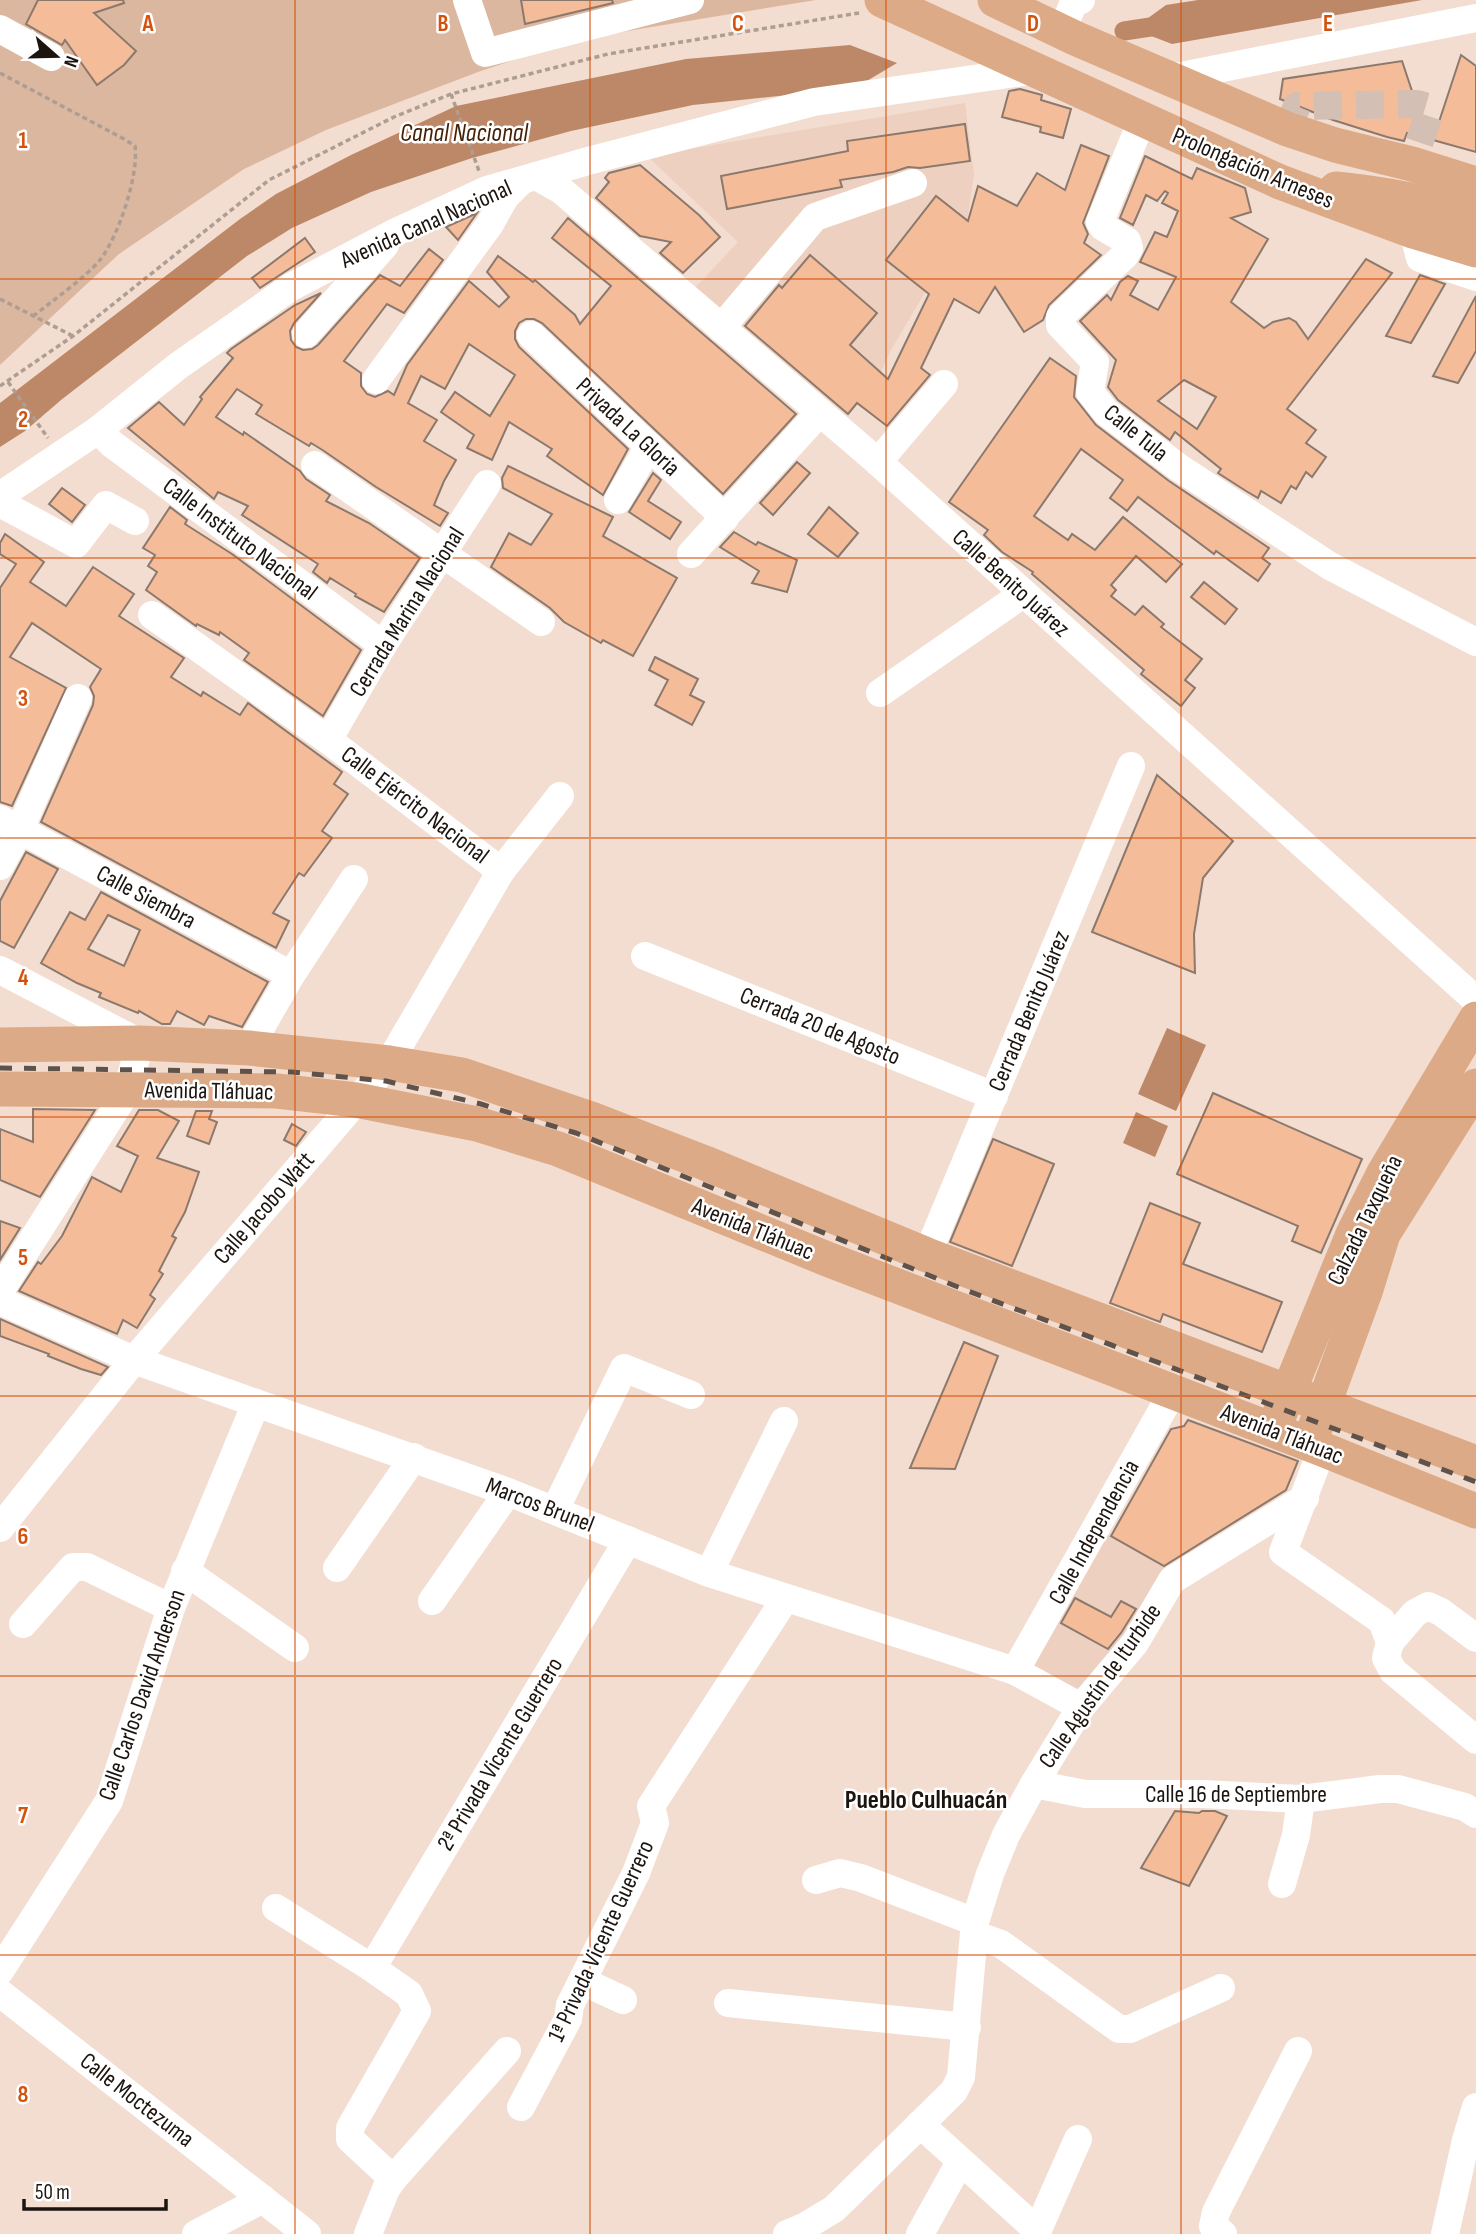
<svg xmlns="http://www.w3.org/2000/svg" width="1476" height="2234" font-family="'Sofia Sans Condensed',sans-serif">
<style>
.built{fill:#edd0bf}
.green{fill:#dcb7a0}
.water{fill:#bd8867}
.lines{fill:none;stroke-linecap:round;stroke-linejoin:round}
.canal{stroke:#bd8867;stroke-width:19}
.building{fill:#f5bc9a;stroke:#8c796d;stroke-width:2;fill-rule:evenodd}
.minor-tunnel{stroke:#d3bfb3;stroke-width:28;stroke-dasharray:28 14;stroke-linecap:butt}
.path{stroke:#ae9d93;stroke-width:3.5;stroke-dasharray:5 3.5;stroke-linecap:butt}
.minor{stroke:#fff;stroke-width:28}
.major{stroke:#dcaa86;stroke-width:35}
.rail{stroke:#5e524b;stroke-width:5;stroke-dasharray:12 12;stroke-linecap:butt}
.grid{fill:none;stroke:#d4520c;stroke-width:2;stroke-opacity:0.55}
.labels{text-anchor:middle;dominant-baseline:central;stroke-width:5;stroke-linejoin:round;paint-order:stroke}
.street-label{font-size:24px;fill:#1b140f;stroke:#fff}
.water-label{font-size:26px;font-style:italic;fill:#452107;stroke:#fff}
.neighbourhood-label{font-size:26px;font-weight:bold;fill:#1b140f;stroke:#fff}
.grid-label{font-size:23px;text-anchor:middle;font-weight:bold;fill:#d4520c;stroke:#fff;stroke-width:5;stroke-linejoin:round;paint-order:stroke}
</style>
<rect width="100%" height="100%" fill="#f3ddd0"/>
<g class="built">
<polygon points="965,103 974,175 967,221 891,350 881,372 847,415 696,287 738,242 647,156"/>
<polygon points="1103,1532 1168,1568 1125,1644 1081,1691 1032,1664"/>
</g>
<polygon class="green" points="0,0 816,0 603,35 546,49 478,72 326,130 244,169 119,254 0,365"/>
<g class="water">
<polygon points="1198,0 1422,0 1172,44 1133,29 1166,5"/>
<polygon points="850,45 897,63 855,88 693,105 571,131 472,158 371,192 292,228 247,256 61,400 25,431 0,447 0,403 240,219 276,194 351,155 456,106 686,59"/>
<polygon points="1167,1028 1206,1045 1176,1111 1138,1094"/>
<polygon points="1136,1112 1168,1126 1155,1157 1123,1143"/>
</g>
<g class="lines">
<polyline class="canal" points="1124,31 1157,26"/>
</g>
<g class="building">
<polygon points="38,0 123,0 124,3 94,13 136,51 124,65 97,85 65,40 62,45 26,24"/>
<polygon points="521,0 612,0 613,3 525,24"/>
<polygon points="1461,55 1476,66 1476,152 1433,140"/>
<polygon points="1402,61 1428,139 1407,133 1404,141 1387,137 1333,120 1280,99 1283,79"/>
<polygon points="1020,89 1042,95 1041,100 1071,109 1063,138 1040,132 1041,127 1002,117 1009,91"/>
<polygon points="965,124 970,161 920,168 908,167 893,172 840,180 842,187 727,209 721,176 848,151 847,141"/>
<polygon points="1081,145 1109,156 1083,223 1088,234 1084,243 1101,255 1049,305 1043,320 1024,332 995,287 979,313 954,299 921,368 930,375 887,426 857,403 848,414 745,326 779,285 782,288 810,255 877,313 850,345 888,379 929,294 886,260 936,196 968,221 978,186 1017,206 1037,173 1065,190"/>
<path d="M 1145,156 L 1192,179 L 1197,168 L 1245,188 L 1251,212 L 1231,218 L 1268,239 L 1231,302 L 1264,328 L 1273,322 L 1289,318 L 1296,322 L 1308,339 L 1366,259 L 1392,273 L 1287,409 L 1316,430 L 1306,443 L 1326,457 L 1312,477 L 1306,472 L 1296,489 L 1291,486 L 1281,503 L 1261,491 L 1258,498 L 1246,491 L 1218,473 L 1221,469 L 1175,432 L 1170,440 L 1118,400 L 1108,387 L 1116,360 L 1080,321 L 1107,295 L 1111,300 L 1120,282 L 1128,276 L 1138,281 L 1130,295 L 1158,310 L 1176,277 L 1140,262 L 1155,232 L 1167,237 L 1178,211 L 1162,203 L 1168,193 L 1165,191 L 1157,201 L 1146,195 L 1133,225 L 1120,218 ZM 1184,380 L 1216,397 L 1197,429 L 1158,401 Z"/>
<polygon points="640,165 699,215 720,237 683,273 660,253 671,242 640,236 596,198 609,182 605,178 609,173"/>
<polygon points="477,213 458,240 446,227"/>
<polygon points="568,218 796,414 723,494 542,323 534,319 526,319 519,323 515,331 515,339 519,347 628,449 603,495 547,456 552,449 509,422 492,460 467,448 474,435 441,412 455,392 490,416 515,375 469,344 445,389 421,376 408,403 437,420 424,441 456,460 444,481 434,505 448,513 440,526 376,487 324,451 311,443 309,446 256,414 262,405 237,389 216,417 243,435 244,432 300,471 306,479 330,495 326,501 369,523 420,558 384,612 355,596 356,594 330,578 327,583 313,572 318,564 242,515 248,506 218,492 214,499 128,428 159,402 184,425 202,399 200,397 233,358 227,353 231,349 295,305 321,293 294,323 290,331 291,340 296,347 303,350 312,349 318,345 380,275 400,286 429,249 443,260 404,313 387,304 344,361 361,373 361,386 367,394 375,397 388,391 394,395 407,365 469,281 499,307 509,297 487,272 498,256 533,282 535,280 575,315 580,324 611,286 552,238"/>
<polygon points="305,238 315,252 260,288 252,278"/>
<polygon points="1420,275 1445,284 1411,343 1386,336"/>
<polygon points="1476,296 1476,351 1458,383 1433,376"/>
<polygon points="1050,358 1076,376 1074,397 1096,425 1169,481 1269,548 1262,558 1270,564 1258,581 1216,551 1214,554 1138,497 1127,511 1110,498 1123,480 1081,449 1034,516 1068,540 1072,534 1095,550 1123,517 1182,564 1166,582 1136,556 1111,585 1116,590 1111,596 1135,615 1143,606 1164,624 1161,627 1202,659 1185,680 1195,688 1181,706 1141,674 1144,670 1032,574 1033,572 1002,552 984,535 988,530 949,502"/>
<polygon points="797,462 810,473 773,515 760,503"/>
<polygon points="508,466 613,517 603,536 677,578 633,656 603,640 601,643 564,622 550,608 491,567 509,533 531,545 552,514 503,488 502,478"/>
<polygon points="653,473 661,480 648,501 681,522 670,539 629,512"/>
<polygon points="62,488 85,505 72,522 49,504"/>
<polygon points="170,507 187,520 185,524 232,554 361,650 323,716 244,660 249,653 220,632 219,635 197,624 196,626 146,590 157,572 148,566 155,555 143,548"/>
<polygon points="829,507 858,533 838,557 808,534"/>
<polygon points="734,532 756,545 758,542 797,560 787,592 752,583 759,571 720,547"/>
<polygon points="5,534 44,562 30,582 66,606 93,567 134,594 119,616 184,658 171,677 201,696 203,692 240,715 248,703 342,772 334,784 348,794 322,831 332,838 304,876 299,873 273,913 289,921 276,948 41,822 93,705 94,696 90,687 101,669 32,623 10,657 66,688 12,806 0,802 0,588 16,564 0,554 0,543"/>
<polygon points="1204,582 1237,609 1225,624 1191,597"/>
<polygon points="655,657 698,679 690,695 704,702 692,725 655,705 668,680 649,670"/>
<polygon points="1157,775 1233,841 1203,878 1194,934 1195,973 1092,932"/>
<polygon points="26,852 58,869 14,948 0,941 0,901"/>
<path d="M 101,892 L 268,982 L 242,1027 L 209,1016 L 204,1025 L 177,1011 L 170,1024 L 162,1024 L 139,1011 L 138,1013 L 99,997 L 101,993 L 77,983 L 41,963 L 70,912 L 85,920 ZM 108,915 L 140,930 L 124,966 L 88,949 Z"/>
<polygon points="1213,1093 1362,1159 1321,1253 1292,1241 1298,1226 1177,1174"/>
<polygon points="33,1109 95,1110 40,1197 0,1180 0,1129 33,1142"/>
<polygon points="139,1110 158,1110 179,1121 157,1158 199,1172 185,1212 172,1236 176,1238 159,1271 163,1274 150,1295 155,1299 137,1328 123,1320 117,1334 19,1291 38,1262 41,1264 62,1236 92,1177 121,1192 138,1156 117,1146"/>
<polygon points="196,1111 212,1111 209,1119 217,1122 209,1144 187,1136"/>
<polygon points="292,1124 306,1132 296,1146 284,1140"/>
<polygon points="993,1139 1054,1164 1012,1266 950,1242"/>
<polygon points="1150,1203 1200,1223 1183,1264 1282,1302 1262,1352 1163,1314 1160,1322 1110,1303"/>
<polygon points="0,1221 20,1228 0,1260"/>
<polygon points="0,1319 108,1367 101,1375 81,1369 48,1356 49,1354 0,1336"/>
<polygon points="964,1342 998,1356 955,1469 910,1468"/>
<polygon points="1188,1420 1298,1461 1286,1490 1164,1566 1111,1536 1171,1429 1184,1426"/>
<polygon points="1075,1598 1111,1617 1121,1601 1136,1609 1121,1633 1108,1649 1061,1623"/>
<polygon points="1175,1811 1199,1813 1202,1811 1215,1811 1227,1816 1189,1886 1141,1868"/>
</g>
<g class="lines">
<polyline class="minor-tunnel" points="1287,129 1297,106 1417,104 1431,108 1412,164"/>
<g class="path">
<path d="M 0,73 L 124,139 L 135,146 C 139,176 118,237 100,260 C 86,277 51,302 32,317"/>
<polyline points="451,94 479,171"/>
<polyline points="0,299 73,336"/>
<polyline points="8,382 48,438"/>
<polyline points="0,386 73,336 269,180 394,117 451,94 608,54 859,13"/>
</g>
<g class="minor">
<polyline points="467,0 485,53 690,0"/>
<polyline points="0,29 51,57"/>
<polyline points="1062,31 1073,4 1081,0"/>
<polyline points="1171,78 1476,18"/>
<polyline points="1142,120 1100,222 1103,227 1127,241 1129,248 1125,255 1060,317 1060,325 1095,362 1090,392 1106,412 1178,467 1330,566 1476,642"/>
<polyline points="538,177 561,190 878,462 1476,1000"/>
<polyline points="1413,231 1420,258 1476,277"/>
<polyline points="721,328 815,217 913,183"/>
<polyline points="306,334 385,245"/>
<polyline points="531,335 725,518"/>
<polyline points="376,380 490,224 505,197 521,181"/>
<polyline points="98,430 112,444 383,645"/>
<polyline points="878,462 944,384"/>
<polyline points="315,465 541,622"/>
<polyline points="0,496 98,430 178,366 291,287 396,232 487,190 588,161 814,102 1037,70"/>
<polyline points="618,500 649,446"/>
<polyline points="0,503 76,544 106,505 135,521"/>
<polyline points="691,554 819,413"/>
<polyline points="152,615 328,740 501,871"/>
<polyline points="880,693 1023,594"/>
<polyline points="328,740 383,645 487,484"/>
<polyline points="0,819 291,975"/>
<polyline points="0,866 20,829 78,698"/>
<polyline points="645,956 994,1096"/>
<polyline points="0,970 140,1043 127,1091 0,1291"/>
<polyline points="249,1048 291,975 354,879"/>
<polyline points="927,1255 1131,766"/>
<polyline points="0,1301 134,1360 508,1492 709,1573 1015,1671 1081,1707"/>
<polyline points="1322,1449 1283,1552 1382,1621 1390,1642 1386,1658 1393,1671 1476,1740"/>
<polyline points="555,1510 624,1368 691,1395"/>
<polyline points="0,1528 134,1360 389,1063 501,871 560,796"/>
<polyline points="337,1568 414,1457"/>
<polyline points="185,1571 295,1648"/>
<polyline points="709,1573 784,1421"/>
<polyline points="432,1601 508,1492"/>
<polyline points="23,1624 73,1567 87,1567 171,1608"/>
<polyline points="1390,1642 1415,1613 1428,1606 1441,1612 1476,1638"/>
<polyline points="1015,1671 1172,1393"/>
<polyline points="1034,1784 1085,1794 1203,1794 1301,1799 1380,1789 1398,1789 1465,1807 1476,1814"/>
<polyline points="816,1880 840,1873 861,1878 975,1922"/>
<polyline points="1282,1884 1296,1835 1301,1799"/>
<polyline points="276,1908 372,1968 409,1994 417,2011 350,2128 350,2139 393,2179"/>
<polyline points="974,1938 987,1939 1001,1944 1119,2029 1130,2029 1221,1988"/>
<polyline points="372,1968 628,1540"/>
<polyline points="0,1971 109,1801 171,1608 256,1403"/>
<polyline points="582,1981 623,2000"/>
<polyline points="0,1993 307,2234"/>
<polyline points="728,2003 967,2027"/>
<polyline points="521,2107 568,2019 570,2005 636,1873 655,1823 651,1806 785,1599"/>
<polyline points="920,2124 1038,2231"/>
<polyline points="196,2234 263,2199"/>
<polyline points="368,2234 386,2189 393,2179 507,2051"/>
<polyline points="787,2234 804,2227 834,2209 954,2091 961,2077 975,1922 990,1874 1006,1835 1034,1784 1081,1707 1135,1643 1172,1580 1305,1498"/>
<polyline points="920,2234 960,2162"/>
<polyline points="1036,2234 1078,2139"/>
<polyline points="1223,2234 1213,2226 1216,2212 1298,2051"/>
<polyline points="1445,2234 1466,2140 1476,2107"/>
</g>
<g class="major">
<polyline points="882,0 1280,182 1413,231 1476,250"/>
<polyline points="995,0 1077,39 1287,129 1335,145 1412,164 1476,184"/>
<path d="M 1336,189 C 1384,194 1430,202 1476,217"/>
<polyline points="0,1045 140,1043 249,1048 389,1063 462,1075 594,1120 705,1163 927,1255 1476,1463"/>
<polyline points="0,1089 277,1091 356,1100 477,1124 558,1149 827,1259 1322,1449 1476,1511"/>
<polyline points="1280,1413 1353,1234 1384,1173 1476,1019"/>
<polyline points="1315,1428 1365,1292 1383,1234 1476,1086"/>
</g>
<polyline class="rail" points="0,1068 291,1072 386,1081 481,1104 576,1133 968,1291 1476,1482"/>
</g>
<path class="grid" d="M 295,0 L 295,2234M 590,0 L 590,2234M 886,0 L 886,2234M 1181,0 L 1181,2234M 0,279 L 1476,279M 0,558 L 1476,558M 0,838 L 1476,838M 0,1117 L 1476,1117M 0,1396 L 1476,1396M 0,1676 L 1476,1676M 0,1955 L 1476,1955"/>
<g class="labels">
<g class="street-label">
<text transform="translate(1253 168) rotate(23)">Prolongación Arneses</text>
<text transform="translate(426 224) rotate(-24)">Avenida Canal Nacional</text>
<text transform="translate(628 427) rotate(43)">Privada La Gloria</text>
<text transform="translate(1136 433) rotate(39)">Calle Tula</text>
<text transform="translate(240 539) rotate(37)">Calle Instituto Nacional</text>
<text transform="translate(1011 583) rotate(42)">Calle Benito Juárez</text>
<text transform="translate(407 612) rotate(-58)">Cerrada Marina Nacional</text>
<text transform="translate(415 805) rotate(37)">Calle Ejército Nacional</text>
<text transform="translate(146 897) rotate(28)">Calle Siembra</text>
<text transform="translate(1029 1011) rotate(-67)">Cerrada Benito Juárez</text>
<text transform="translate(820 1026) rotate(22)">Cerrada 20 de Agosto</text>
<text transform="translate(209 1091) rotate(1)">Avenida Tláhuac</text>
<text transform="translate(264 1208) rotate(-49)">Calle Jacobo Watt</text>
<text transform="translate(1365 1220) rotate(-64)">Calzada Taxqueña</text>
<text transform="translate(753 1229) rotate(22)">Avenida Tláhuac</text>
<text transform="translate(1282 1434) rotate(21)">Avenida Tláhuac</text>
<text transform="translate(540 1505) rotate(21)">Marcos Brunel</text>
<text transform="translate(1094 1532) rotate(-61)">Calle Independencia</text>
<text transform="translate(1100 1686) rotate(-55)">Calle Agustín de Iturbide</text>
<text transform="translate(142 1695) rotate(-71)">Calle Carlos David Anderson</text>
<text transform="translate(500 1754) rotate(-59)">2ª Privada Vicente Guerrero</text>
<text x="1236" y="1794">Calle 16 de Septiembre</text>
<text transform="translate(601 1941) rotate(-65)">1ª Privada Vicente Guerrero</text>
<text transform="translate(137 2100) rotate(38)">Calle Moctezuma</text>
</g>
<g class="water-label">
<text x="464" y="133">Canal Nacional</text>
</g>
<g class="neighbourhood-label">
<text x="926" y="1800">Pueblo Culhuacán</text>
</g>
</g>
<g class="grid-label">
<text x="148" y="31">A</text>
<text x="443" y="31">B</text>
<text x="738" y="31">C</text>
<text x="1033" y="31">D</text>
<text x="1328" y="31">E</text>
<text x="23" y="148">1</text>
<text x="23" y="427">2</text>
<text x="23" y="706">3</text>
<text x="23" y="985">4</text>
<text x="23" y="1265">5</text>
<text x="23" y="1544">6</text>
<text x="23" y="1823">7</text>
<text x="23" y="2102">8</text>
</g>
<g transform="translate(56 56) rotate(110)" stroke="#ffffff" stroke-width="5" paint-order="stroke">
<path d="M0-5L12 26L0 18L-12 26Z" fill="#1b140f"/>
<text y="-10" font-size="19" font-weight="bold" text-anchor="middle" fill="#1b140f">N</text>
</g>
<path d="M24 2199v10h142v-10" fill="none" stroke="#1b140f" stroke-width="3.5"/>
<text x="35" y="2199" font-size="21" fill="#1b140f" stroke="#ffffff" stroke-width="5" paint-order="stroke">50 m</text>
</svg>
